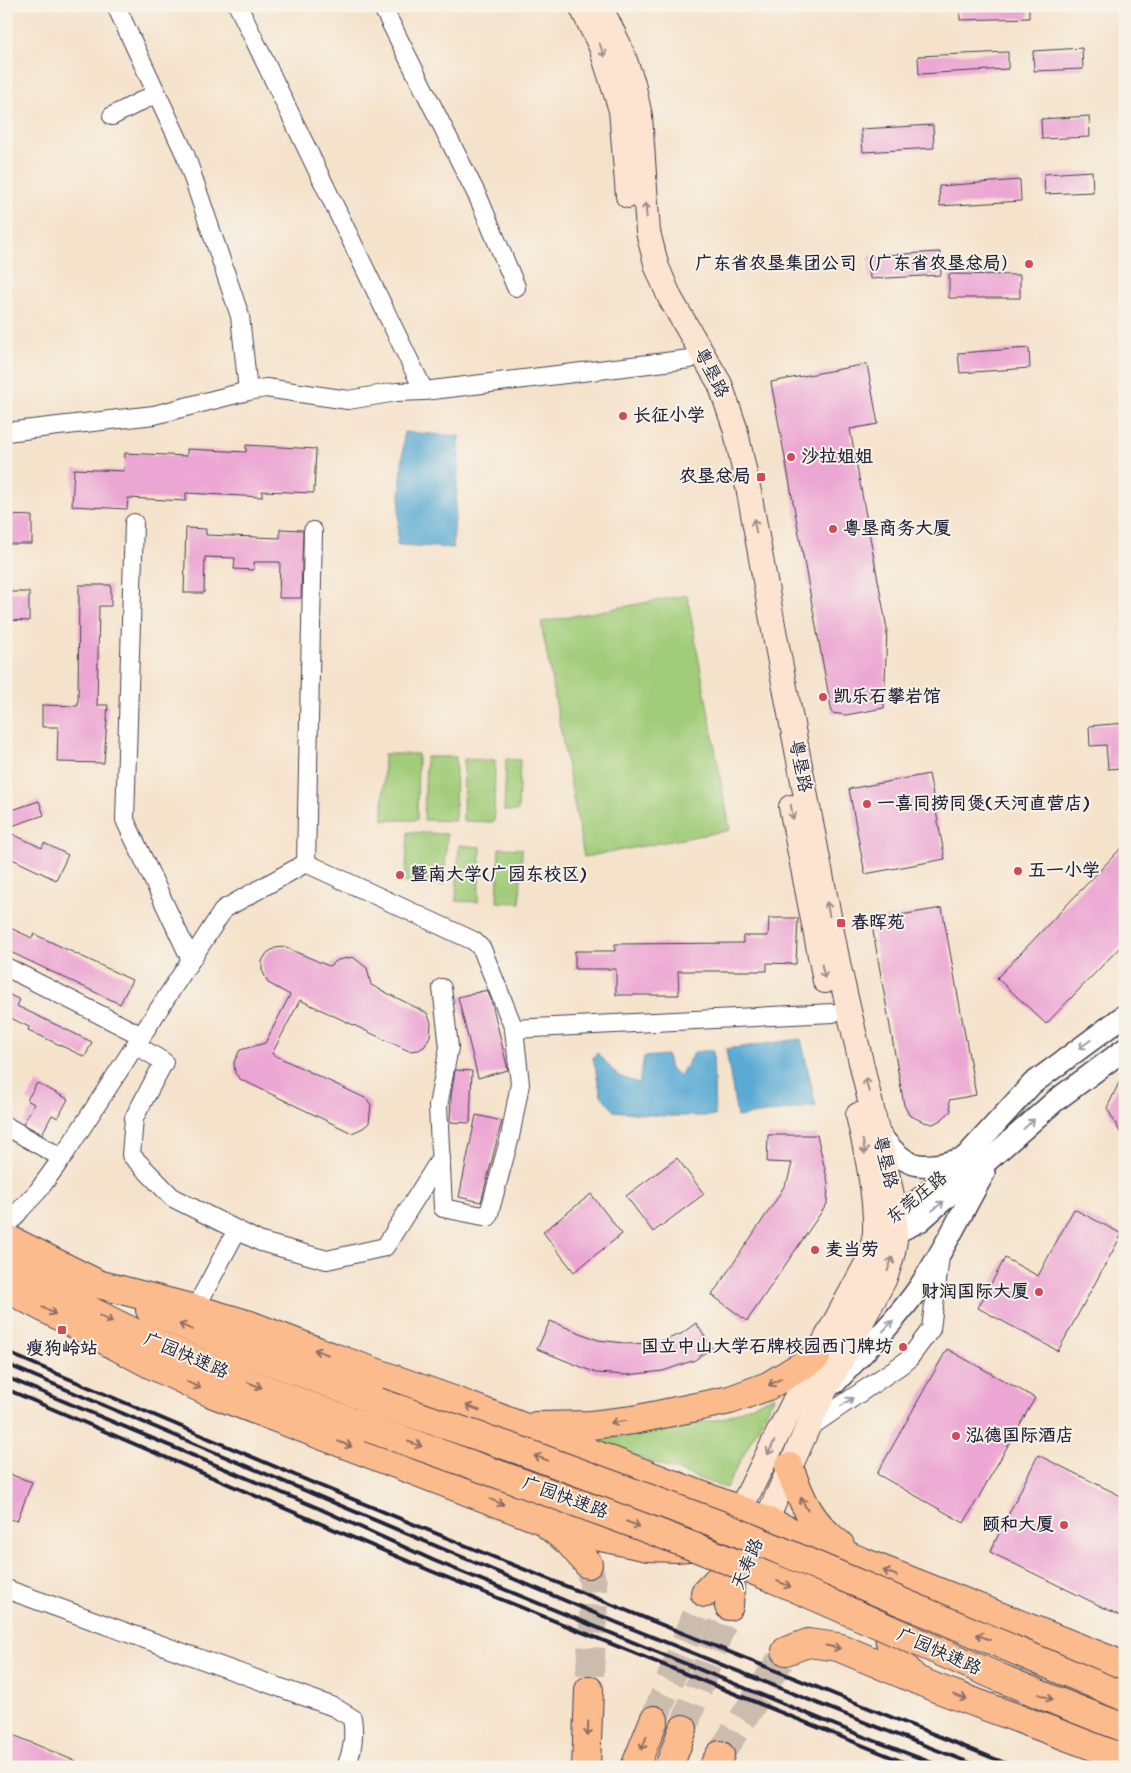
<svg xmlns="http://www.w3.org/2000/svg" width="1131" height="1773" font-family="Mynerve,'LXGW WenKai TC',sans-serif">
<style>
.green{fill:#a1cc79;stroke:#62775a}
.water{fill:#5aaad4;stroke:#3e6688}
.building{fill:#eca6d3}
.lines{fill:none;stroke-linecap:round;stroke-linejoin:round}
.trunk-tunnel{stroke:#cbbcae;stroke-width:28;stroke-dasharray:28 14;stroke-linecap:butt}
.minor-casing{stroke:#423f51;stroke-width:20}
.tertiary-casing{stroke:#423f51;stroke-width:24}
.secondary-casing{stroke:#423f51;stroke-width:26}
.trunk-casing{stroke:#423f51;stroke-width:30}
.minor{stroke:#fff;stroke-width:18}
.tertiary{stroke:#fff;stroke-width:21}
.secondary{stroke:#fde4d1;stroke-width:24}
.trunk{stroke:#fbbb8d;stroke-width:28}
.rail{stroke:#22223b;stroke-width:4}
.trunk-bridge-casing{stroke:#423f51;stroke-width:30;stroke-linecap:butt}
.trunk-bridge{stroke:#fbbb8d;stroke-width:28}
.oneway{stroke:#9a8d8e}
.oneway2{stroke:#9c9ca7}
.oneway3{stroke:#8e6e64}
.poi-dot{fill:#d1495b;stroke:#f7f3e8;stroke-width:2}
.labels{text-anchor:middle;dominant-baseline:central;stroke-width:4;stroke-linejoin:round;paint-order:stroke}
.poi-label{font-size:18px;font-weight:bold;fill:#22223b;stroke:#f7f3e8;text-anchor:start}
.street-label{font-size:18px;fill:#22223b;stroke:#f7f3e8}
</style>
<rect width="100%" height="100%" fill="#f7f3e8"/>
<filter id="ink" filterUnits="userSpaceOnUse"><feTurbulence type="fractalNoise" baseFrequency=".02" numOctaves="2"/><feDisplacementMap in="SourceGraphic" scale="10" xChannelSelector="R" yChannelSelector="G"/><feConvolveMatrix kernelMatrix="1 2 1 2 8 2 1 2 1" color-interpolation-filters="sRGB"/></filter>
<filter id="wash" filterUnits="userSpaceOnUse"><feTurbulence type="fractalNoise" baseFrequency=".0096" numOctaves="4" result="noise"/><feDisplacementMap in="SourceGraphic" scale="20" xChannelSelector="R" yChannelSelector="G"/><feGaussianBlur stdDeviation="1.12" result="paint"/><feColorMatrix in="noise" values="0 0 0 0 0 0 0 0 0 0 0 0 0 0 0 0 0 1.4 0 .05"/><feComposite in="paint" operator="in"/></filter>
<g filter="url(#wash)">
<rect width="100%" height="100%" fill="#f5e2cb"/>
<g class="green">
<polygon points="687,595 730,830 584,857 541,622"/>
<polygon points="384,754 418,754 417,820 383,820"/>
<polygon points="426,757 456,757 455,821 424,820"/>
<polygon points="464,759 495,760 494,822 463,821"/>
<polygon points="506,759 520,760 518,811 504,811"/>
<polygon points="408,832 447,834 444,885 405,883"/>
<polygon points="459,845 481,847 478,902 456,901"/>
<polygon points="499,848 522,849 520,903 497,902"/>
<polygon points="775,1395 726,1488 590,1440 670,1430 724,1418"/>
</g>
<g class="water">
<polygon points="404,432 460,436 453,548 397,545"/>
<polygon points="801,1039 816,1106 737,1117 726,1049"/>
<polygon points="713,1050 715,1116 663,1116 614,1111 601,1095 593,1058 597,1052 618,1076 639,1083 644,1057 667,1055 670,1069 680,1076 694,1052"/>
</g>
<g id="blocks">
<g class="building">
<polygon points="960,6 1029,6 1029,18 960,20"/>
<polygon points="1082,48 1083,69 1034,71 1033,51"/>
<polygon points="1008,52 1008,69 919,74 918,56"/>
<polygon points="1089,116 1090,137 1042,139 1041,119"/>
<polygon points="933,125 934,148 863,152 861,129"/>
<polygon points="1092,171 1093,192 1045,194 1044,174"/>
<polygon points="1020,180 1021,201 940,206 939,186"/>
<polygon points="940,252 941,275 870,279 869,256"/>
<polygon points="949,274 1020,275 1020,298 949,298"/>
<polygon points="1029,348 1030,368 960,373 958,353"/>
<polygon points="867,364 878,424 850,429 887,629 884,708 846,715 832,713 771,382"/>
<polygon points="246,445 316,449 314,493 262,491 262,497 186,493 186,501 128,498 127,509 72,506 74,469 124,471 125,453 187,456 187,449 246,452"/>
<polygon points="6,515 32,516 32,544 6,544"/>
<polygon points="186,528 206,529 206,535 280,538 280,529 303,530 301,598 279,598 280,562 254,562 254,570 234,569 235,558 205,557 204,593 184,593"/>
<polygon points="79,585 111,585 111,606 99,606 97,705 108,705 104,763 57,762 58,727 42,727 42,705 78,706"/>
<polygon points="6,592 29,592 29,621 6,620"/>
<polygon points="1125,723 1125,768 1108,769 1106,745 1090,746 1089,726"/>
<polygon points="929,774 945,859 865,874 849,789"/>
<polygon points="39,801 44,815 6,828 6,812"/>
<polygon points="6,831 42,848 44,843 68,855 56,880 6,856"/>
<polygon points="1125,844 1125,942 1046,1024 997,978"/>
<polygon points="942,908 976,1095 949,1100 951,1111 941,1120 933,1124 924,1122 909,1115 904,1105 871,920"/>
<polygon points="769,918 798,918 796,964 767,963 767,971 678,971 679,995 616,995 616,969 575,969 575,951 615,951 615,944 743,943 743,936 768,936"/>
<polygon points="6,926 32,938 34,934 132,980 120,1004 6,950"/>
<polygon points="284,947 329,966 338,960 353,957 367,968 371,985 427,1013 431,1023 430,1036 425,1046 419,1050 409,1051 300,1000 272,1054 367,1099 371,1105 369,1123 363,1128 352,1133 240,1079 235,1073 234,1062 240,1050 265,1043 290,995 268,983 262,970 262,961 267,953 275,948"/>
<polygon points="487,990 491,999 508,1070 478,1078 458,997"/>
<polygon points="6,993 20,1000 17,1006 92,1042 85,1057 28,1030 29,1027 11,1018 6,1029"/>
<polygon points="455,1070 472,1071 470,1123 450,1122 451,1096"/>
<polygon points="1125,1070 1125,1141 1107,1108"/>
<polygon points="37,1083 68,1099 58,1118 52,1115 42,1134 23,1124 34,1104 27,1100"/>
<polygon points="476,1115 502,1121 481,1202 459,1197"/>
<polygon points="768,1135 817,1135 828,1183 827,1204 747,1321 712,1295 778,1197 788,1179 792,1163 767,1162"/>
<polygon points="677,1158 704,1194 653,1232 626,1196"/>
<polygon points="591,1194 622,1234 574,1272 543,1232"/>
<polygon points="1074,1209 1122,1234 1058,1351 978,1308 1005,1258 1038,1276"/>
<polygon points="550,1321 598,1340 632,1344 659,1342 681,1334 696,1323 712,1348 695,1360 663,1371 627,1375 596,1373 537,1349"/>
<polygon points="947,1349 1035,1398 964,1523 877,1474"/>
<polygon points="1038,1455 1125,1498 1125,1618 990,1552"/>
<polygon points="6,1473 32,1482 17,1521 6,1518"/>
<polygon points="11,1734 89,1767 6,1767 6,1747"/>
</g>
</g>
</g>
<g filter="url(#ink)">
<use href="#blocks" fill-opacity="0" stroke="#423f51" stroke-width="1"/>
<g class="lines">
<g class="trunk-tunnel">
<polyline points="588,1564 593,1583 594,1603 589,1690"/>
<polyline points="654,1720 705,1593"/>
<polyline points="683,1729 729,1606"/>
<polyline points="720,1755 786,1651"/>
</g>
<defs>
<g id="minor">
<polyline points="116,6 185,154 240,316 248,391 266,388 348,400 397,392 424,391 238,6"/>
<polyline points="382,6 479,199 516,287"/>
<polyline points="112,116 157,93"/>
<polyline points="424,391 690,359"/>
<polyline points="6,432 154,415 248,391"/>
<polyline points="134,523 125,820 191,960"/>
<polyline points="313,531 306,863 474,941 482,949 514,1029 833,1013"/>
<polyline points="6,967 142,1036"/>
<polyline points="442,988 449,1047 438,1106 443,1208 488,1217 510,1137 520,1084 514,1029"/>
<polyline points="136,1045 164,1062 134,1118 131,1155 173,1198 261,1242 327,1260 385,1247 441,1158"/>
<polyline points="6,1126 62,1158"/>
<polyline points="6,1228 21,1209 38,1191 62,1158 224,909 306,863"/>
<polyline points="195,1309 237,1230"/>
<polyline points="807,1429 908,1360 931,1329 940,1256"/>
<path d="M 6,1589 L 334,1707 L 352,1718 C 355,1736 353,1750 346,1767"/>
</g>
<g id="tertiary">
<path d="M 878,1132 C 905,1169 918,1171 961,1159"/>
<polyline points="883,1226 921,1198 956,1167 1032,1084 1125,1015"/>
<polyline points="880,1231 897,1232 920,1221 1055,1101 1125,1049"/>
<path d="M 835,1383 C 863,1352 894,1323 918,1289 C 943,1252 962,1212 984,1173"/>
</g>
<g id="secondary">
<polyline points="581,6 601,47 621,110 628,196"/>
<path d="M 600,6 L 620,47 L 633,83 L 640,116 L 648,232 L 657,267 L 670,298 L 720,384 L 735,428 L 749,492 L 775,636 L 839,968 L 892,1195 C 897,1232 898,1245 884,1280 L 820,1400 L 766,1521"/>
<polyline points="791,807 825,981"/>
<path d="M 740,1510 L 816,1357 L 868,1261 C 871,1251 875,1241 875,1230 C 876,1195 866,1150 858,1115"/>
</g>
<g id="trunk">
<polyline points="6,1238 98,1284 195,1309 250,1325 333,1357 453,1400 740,1510 863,1562 1125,1666"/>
<path d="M 6,1267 C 59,1294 111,1323 165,1347 C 232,1377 300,1403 369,1428"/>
<polyline points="6,1288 152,1365 211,1393 568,1530 648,1547 676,1548 725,1544 741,1538 760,1526"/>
<polyline points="150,1310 239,1349 378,1402"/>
<polyline points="536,1426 591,1425 633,1420 730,1400 768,1386 816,1357"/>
<path d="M 789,1467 C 801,1500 811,1523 840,1545"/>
<polyline points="550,1527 569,1542 588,1564"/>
<polyline points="728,1558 730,1589 729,1606"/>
<path d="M 705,1593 C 738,1557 749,1555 797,1555"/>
<polyline points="786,1651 808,1643 838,1647 936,1688 1125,1758"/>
<path d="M 915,1679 C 909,1672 902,1665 897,1658 C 892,1651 889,1641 889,1632 C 888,1607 901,1599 924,1595"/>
<polyline points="586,1767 589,1690"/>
<polyline points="635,1767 654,1720"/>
<polyline points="669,1767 683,1729"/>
<polyline points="713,1767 720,1755"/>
</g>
</defs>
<use href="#minor" class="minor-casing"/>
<use href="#tertiary" class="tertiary-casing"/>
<use href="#secondary" class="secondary-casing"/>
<use href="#trunk" class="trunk-casing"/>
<use href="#minor" class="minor"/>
<use href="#tertiary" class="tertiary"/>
<use href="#secondary" class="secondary"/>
<use href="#trunk" class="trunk"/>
<g class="rail">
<polyline points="6,1352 311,1482 491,1556 1015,1767"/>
<polyline points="6,1364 618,1623 869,1724 981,1767"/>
<polyline points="6,1377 318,1508 435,1561 862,1736 943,1767"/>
<polyline points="6,1389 431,1571 916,1767"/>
</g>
<defs>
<g id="trunk-bridge">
<polyline points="378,1402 516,1449 718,1524 1125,1697"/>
<path d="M 369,1428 C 506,1477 644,1525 779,1581 C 894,1630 1007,1684 1125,1728"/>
</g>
</defs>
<use href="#trunk-bridge" class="trunk-bridge-casing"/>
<use href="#trunk-bridge" class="trunk-bridge"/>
</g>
<defs><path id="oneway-shaft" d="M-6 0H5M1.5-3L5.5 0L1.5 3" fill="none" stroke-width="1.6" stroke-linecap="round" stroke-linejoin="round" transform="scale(1.25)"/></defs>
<g class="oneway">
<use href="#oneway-shaft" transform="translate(602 50) rotate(69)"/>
<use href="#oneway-shaft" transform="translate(646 210) rotate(-95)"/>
<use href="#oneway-shaft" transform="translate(755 526) rotate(-100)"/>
<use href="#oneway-shaft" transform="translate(792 812) rotate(80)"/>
<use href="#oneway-shaft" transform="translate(828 909) rotate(-101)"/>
<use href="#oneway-shaft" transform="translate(823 971) rotate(78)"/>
<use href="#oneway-shaft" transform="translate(867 1085) rotate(-104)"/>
<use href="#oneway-shaft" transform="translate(864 1147) rotate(80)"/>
<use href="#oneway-shaft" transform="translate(890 1264) rotate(-71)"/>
<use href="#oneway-shaft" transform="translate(771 1448) rotate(116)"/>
</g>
<g class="oneway2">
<use href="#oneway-shaft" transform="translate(1085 1044) rotate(145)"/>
<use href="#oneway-shaft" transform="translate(1029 1124) rotate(-42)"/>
<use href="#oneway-shaft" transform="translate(938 1206) rotate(-40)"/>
<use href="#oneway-shaft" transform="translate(888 1326) rotate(-47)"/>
<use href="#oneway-shaft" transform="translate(847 1402) rotate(-35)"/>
</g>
<g class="oneway3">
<use href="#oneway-shaft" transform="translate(49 1311) rotate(28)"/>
<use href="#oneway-shaft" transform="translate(106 1319) rotate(27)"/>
<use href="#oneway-shaft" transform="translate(186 1327) rotate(-157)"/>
<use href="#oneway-shaft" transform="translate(321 1352) rotate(-159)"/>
<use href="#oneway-shaft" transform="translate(775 1382) rotate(152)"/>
<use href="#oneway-shaft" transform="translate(194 1385) rotate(25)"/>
<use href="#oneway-shaft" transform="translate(255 1385) rotate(21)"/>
<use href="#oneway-shaft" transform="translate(473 1408) rotate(-159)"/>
<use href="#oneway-shaft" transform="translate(618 1422) rotate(173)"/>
<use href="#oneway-shaft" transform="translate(345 1444) rotate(21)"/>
<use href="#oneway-shaft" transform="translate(415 1444) rotate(20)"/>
<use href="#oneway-shaft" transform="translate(541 1458) rotate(-160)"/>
<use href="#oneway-shaft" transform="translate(497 1502) rotate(22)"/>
<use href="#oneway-shaft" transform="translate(804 1504) rotate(-119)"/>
<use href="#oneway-shaft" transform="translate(633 1524) rotate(21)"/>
<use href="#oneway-shaft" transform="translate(890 1573) rotate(-158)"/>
<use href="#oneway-shaft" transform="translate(784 1584) rotate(23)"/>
<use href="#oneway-shaft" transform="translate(983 1637) rotate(-157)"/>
<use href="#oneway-shaft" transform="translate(833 1647) rotate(11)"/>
<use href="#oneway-shaft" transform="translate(960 1697) rotate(20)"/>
<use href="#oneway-shaft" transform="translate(1046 1697) rotate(22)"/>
<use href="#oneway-shaft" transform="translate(588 1729) rotate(92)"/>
<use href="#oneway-shaft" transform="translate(644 1743) rotate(111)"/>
</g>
</g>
<g class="poi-dot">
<circle cx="1029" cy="264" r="5"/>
<circle cx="623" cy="416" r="5"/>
<circle cx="791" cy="457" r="5"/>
<rect x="756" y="472" width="10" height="10" rx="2.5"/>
<circle cx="833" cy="529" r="5"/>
<circle cx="823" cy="697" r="5"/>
<circle cx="867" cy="804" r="5"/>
<circle cx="1018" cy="871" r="5"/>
<circle cx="400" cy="875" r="5"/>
<rect x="836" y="918" width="10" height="10" rx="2.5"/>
<circle cx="815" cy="1250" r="5"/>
<circle cx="1039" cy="1292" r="5"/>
<rect x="57" y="1325" width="10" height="10" rx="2.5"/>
<circle cx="903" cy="1347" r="5"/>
<circle cx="956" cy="1436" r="5"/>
<circle cx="1064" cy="1525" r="5"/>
</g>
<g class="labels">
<g class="poi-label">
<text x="1019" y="264" text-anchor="end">广东省农垦集团公司（广东省农垦总局）</text>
<text x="633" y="416">长征小学</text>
<text x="801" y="457">沙拉姐姐</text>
<text x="751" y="477" text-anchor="end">农垦总局</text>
<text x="843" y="529">粤垦商务大厦</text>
<text x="833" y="697">凯乐石攀岩馆</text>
<text x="877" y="804">一喜同捞同煲(天河直营店)</text>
<text x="1028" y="871">五一小学</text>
<text x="410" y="875">暨南大学(广园东校区)</text>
<text x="851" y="923">春晖苑</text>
<text x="825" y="1250">麦当劳</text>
<text x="1029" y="1292" text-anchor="end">财润国际大厦</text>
<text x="893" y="1347" text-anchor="end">国立中山大学石牌校园西门牌坊</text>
<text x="62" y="1349" text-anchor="middle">瘦狗岭站</text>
<text x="966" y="1436">泓德国际酒店</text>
<text x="1054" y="1525" text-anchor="end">颐和大厦</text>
</g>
<g class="street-label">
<text transform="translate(711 373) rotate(63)">粤垦路</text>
<text transform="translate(800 766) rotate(79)">粤垦路</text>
<text transform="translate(885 1162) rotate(77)">粤垦路</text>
<text transform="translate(917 1198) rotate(-39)">东莞庄路</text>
<text transform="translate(186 1356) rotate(23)">广园快速路</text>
<text transform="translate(565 1498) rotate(20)">广园快速路</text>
<text transform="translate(748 1564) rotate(-67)">天寿路</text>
<text transform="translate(939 1652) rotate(24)">广园快速路</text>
</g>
</g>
<rect width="1131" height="1773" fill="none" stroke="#f7f3e8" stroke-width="25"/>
</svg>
